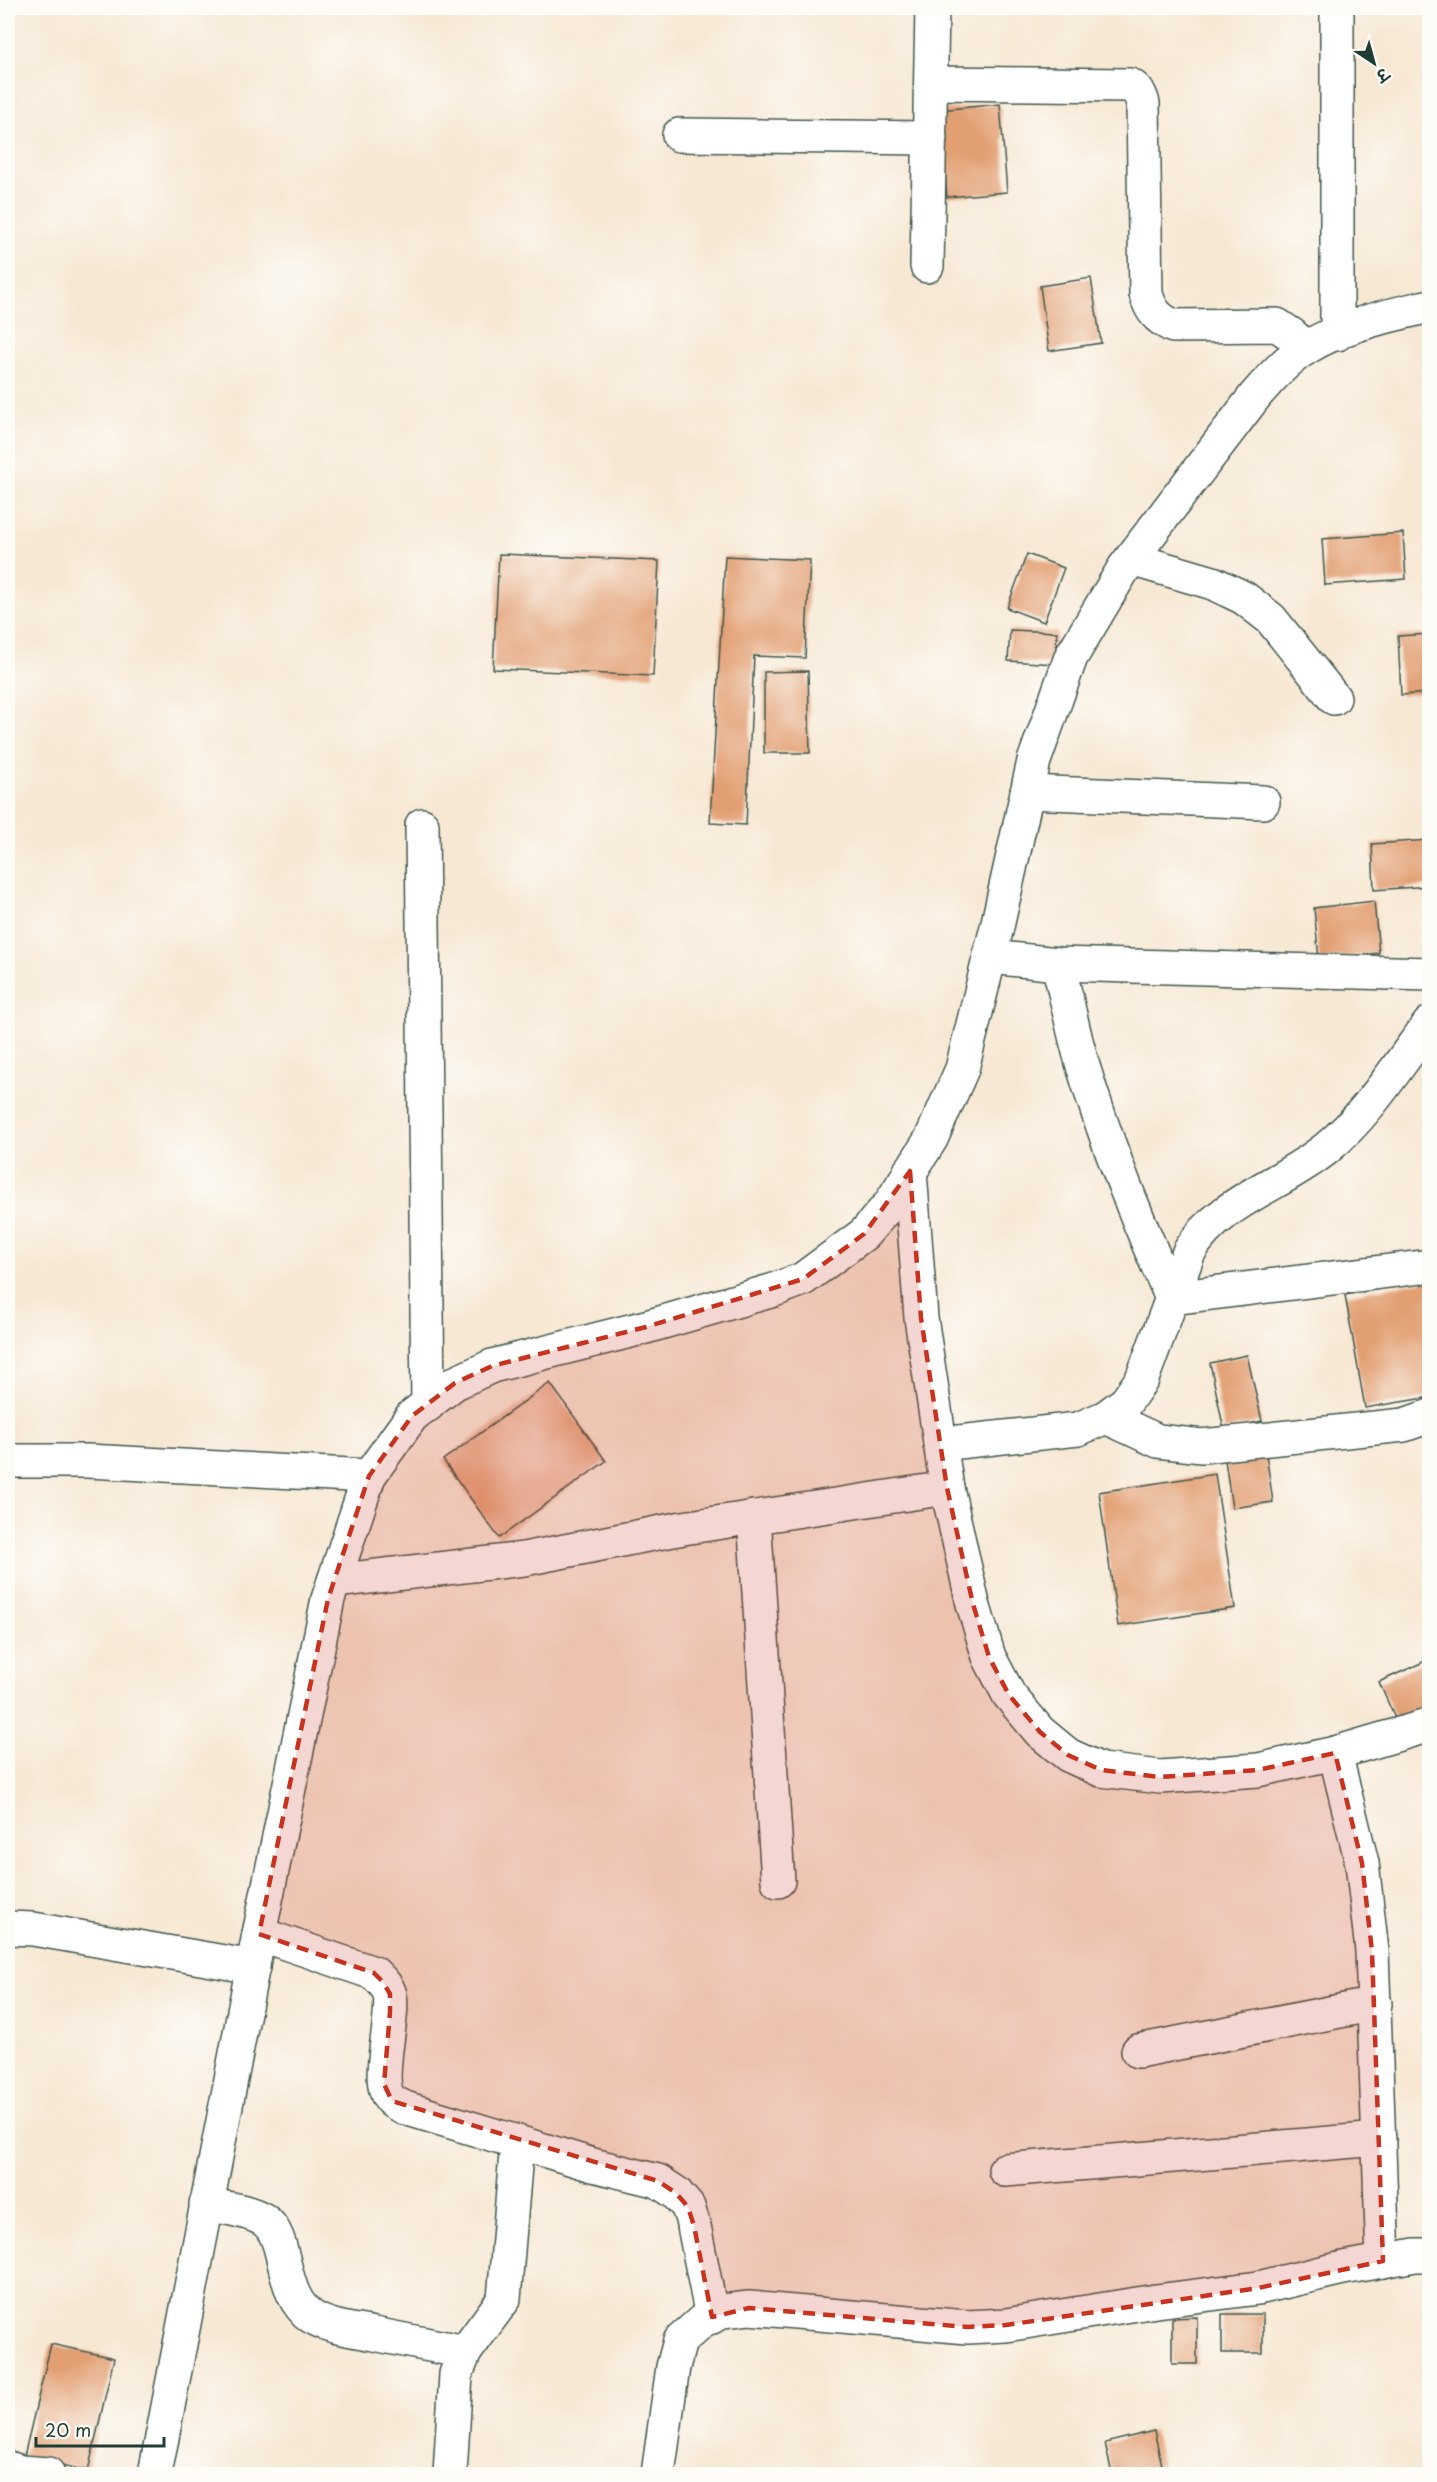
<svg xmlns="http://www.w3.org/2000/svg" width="1437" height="2482" font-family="'Playpen Sans','Playpen Sans Deva',sans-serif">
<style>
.building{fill:#e29f72}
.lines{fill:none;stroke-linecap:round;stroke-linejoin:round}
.street-casing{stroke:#3f574c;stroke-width:36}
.street{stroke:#fff;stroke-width:33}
.marked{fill:#c8321e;fill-opacity:0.2;stroke:#c8321e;stroke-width:4.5;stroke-dasharray:12 8;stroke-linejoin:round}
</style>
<rect width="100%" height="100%" fill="#fdfcf7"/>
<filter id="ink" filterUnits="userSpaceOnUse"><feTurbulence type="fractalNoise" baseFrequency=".0167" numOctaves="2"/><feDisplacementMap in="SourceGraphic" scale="12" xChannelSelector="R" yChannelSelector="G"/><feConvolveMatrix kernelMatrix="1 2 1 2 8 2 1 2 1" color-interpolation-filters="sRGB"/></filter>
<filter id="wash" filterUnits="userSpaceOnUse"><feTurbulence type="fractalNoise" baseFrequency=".008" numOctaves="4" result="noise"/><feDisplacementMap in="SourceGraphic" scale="24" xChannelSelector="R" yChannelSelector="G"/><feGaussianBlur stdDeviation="1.35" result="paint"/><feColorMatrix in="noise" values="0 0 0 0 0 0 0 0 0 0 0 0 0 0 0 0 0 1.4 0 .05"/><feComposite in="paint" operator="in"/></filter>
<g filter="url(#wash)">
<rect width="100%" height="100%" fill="#f7e8d4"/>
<g id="blocks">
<g class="building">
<polygon points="1000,104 1007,192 947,197 940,110"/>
<polygon points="1091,278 1101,343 1049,351 1040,286"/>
<polygon points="1403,533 1406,579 1325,585 1322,539"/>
<polygon points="499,554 659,561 653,676 493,669"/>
<polygon points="1027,554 1064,568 1044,622 1007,608"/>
<polygon points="725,556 810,560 805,658 754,656 746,825 710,823"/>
<polygon points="1010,630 1057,632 1055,664 1008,661"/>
<polygon points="1430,634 1430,693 1401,695 1398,636"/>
<polygon points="808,671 810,753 764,753 764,672"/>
<polygon points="1430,840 1430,886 1374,890 1372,844"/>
<polygon points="1374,901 1379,953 1319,960 1314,908"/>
<polygon points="1430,1280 1430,1397 1365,1408 1345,1295"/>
<polygon points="1247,1355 1262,1421 1224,1430 1210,1363"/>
<polygon points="550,1383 606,1461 499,1538 443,1460"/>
<polygon points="1266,1454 1273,1502 1232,1508 1225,1460"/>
<polygon points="1215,1474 1235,1608 1118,1626 1099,1492"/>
<polygon points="1430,1659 1430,1711 1398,1725 1379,1682"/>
<rect x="1222" y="2314" width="41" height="39"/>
<polygon points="1197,2317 1197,2364 1172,2364 1172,2318"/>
<polygon points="51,2344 114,2358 88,2471 24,2456"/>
<polygon points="1154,2431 1162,2465 1125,2474 1112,2474 1105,2443"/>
</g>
</g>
</g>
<g filter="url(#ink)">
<use href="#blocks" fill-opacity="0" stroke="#3f574c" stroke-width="1.5"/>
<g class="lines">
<defs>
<g id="street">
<polyline points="1337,8 1337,334"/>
<path d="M 931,83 L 1130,85 C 1138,90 1141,95 1143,104 L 1146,294 C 1151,311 1157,318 1173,326 L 1277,325 L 1292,335 L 1306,348"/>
<polyline points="679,135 930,138"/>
<polyline points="927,266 932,8"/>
<polyline points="1131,559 1213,583 1244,598 1271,619 1334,698"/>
<polyline points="1027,792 1263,802"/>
<polyline points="422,825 428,1405"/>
<polyline points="990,957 1058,964 1430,974"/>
<path d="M 1058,964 C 1067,998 1073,1033 1083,1066 C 1107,1146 1138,1222 1172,1298 L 1430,1266"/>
<polyline points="910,1171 921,1318 947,1488 973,1604 989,1657 1009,1695 1040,1732 1068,1755 1101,1770 1160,1777 1258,1770 1335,1753 1430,1725"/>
<polyline points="1106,1417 1158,1441 1202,1446 1404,1425 1430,1416"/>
<path d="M 940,1444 L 1078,1429 L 1106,1417 L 1126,1402 L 1142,1379 L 1189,1252 C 1220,1200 1282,1185 1327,1148 C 1369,1113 1397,1066 1430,1023"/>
<polyline points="8,1461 88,1461 369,1476"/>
<polyline points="754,1517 778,1881"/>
<polyline points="334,1581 524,1559 683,1528 947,1488"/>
<polyline points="1335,1753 1362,1863 1372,1951 1383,2261"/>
<polyline points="8,1928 33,1929 253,1967"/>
<path d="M 259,1934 L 374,1973 C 380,1979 388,1986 390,1995 C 395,2021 373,2084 392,2101 C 396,2104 401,2106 405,2108 L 593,2165 L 658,2181 L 676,2193 L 688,2207 L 694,2226 L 712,2317"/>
<polyline points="1138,2051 1375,2004"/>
<polyline points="1005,2170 1379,2139"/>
<path d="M 206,2204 C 224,2208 248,2210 264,2220 C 290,2238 278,2294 312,2317 C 330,2328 355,2330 374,2334 C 405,2340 435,2346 465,2352"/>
<polyline points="8,2468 21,2472 48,2474"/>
<path d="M 155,2474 L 259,1934 L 328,1599 L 369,1476 L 412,1416 L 455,1383 L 492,1366 L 646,1327 L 774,1290 L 803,1279 L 864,1234 L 890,1204 L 931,1139 L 962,1069 L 997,927 L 1034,761 L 1071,657 L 1124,568 L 1255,396 C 1270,379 1286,360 1306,348 C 1343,325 1387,316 1430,306"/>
<polyline points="450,2474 456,2374 465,2352 504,2299 517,2142"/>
<polyline points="658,2474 673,2367 680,2341 702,2321 722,2311 749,2308 967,2327 1006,2325 1156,2301 1258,2288 1343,2268 1415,2255 1430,2255"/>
</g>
</defs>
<use href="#street" class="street-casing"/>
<use href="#street" class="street"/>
</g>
</g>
<path class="marked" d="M 910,1171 L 921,1318 L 947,1488 L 973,1604 L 989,1657 L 1009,1695 L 1040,1732 L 1068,1755 L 1101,1770 L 1160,1777 L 1258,1770 L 1335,1753 L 1362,1863 L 1372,1951 L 1383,2261 L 1258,2288 L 1006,2325 L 967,2327 L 749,2308 L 712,2317 L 694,2226 L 688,2207 L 676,2193 L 658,2181 L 392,2101 L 384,2084 L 390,2012 L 390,1994 L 383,1982 L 374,1973 L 259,1934 L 328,1599 L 369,1476 L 412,1416 L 455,1383 L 492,1366 L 646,1327 L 803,1279 L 864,1234 Z"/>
<rect width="1437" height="2482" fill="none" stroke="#fdfcf7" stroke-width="30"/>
<g transform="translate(1374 63) rotate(144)" stroke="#fdfcf7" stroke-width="4.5" paint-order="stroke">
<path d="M0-4.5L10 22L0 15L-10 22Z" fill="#1f3d34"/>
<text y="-9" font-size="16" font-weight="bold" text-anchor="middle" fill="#1f3d34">उ</text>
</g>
<path d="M36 2437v9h128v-9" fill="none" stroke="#1f3d34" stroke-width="3"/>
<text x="45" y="2437" font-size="18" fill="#1f3d34" stroke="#fdfcf7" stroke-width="4.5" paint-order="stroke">20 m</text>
</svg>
